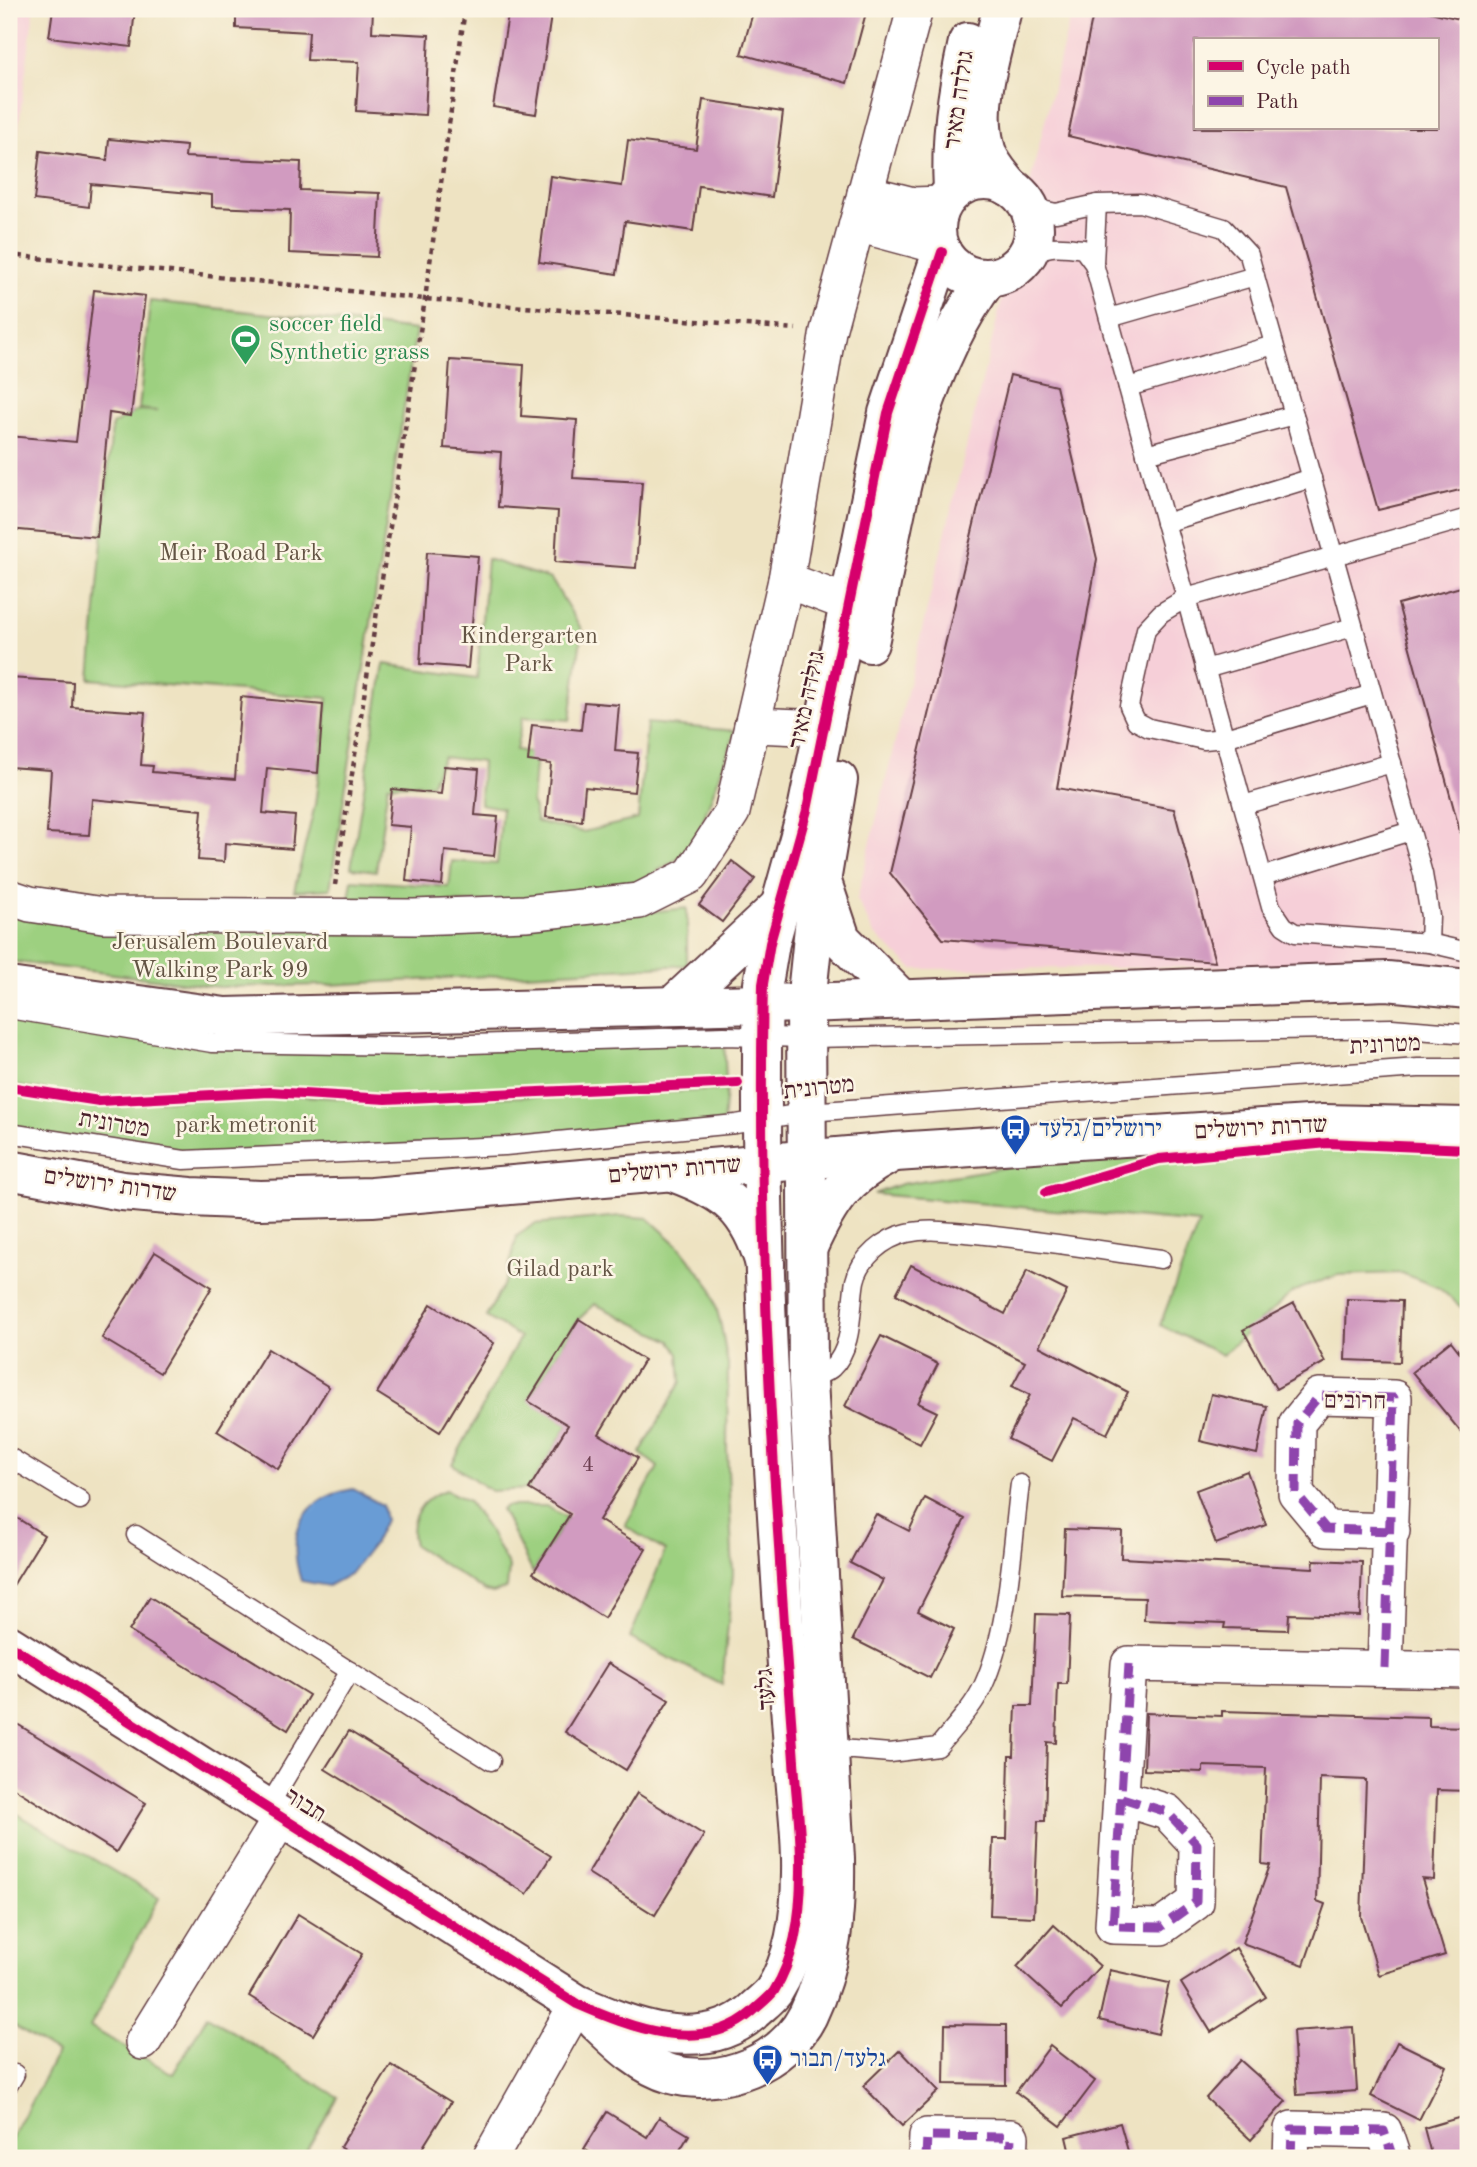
<svg xmlns="http://www.w3.org/2000/svg" width="1477" height="2167" font-family="'Old Standard TT','Frank Ruhl Libre',serif">
<style>
.built{fill:#f6cfd8;fill-rule:evenodd}
.green{fill:#9dd080;stroke:#747856;stroke-width:2}
.water{fill:#699cd5;stroke:#5a5e80;stroke-width:2}
.building{fill:#d19bc0;fill-rule:evenodd}
.lines{fill:none;stroke-linecap:round;stroke-linejoin:round}
.service-casing{stroke:#633c42;stroke-width:21}
.minor-casing{stroke:#633c42;stroke-width:38}
.tertiary-casing{stroke:#633c42;stroke-width:42}
.secondary-casing{stroke:#633c42;stroke-width:42}
.path{stroke:#633c42;stroke-width:4.5;stroke-dasharray:5 5;stroke-linecap:butt}
.service{stroke:#fff;stroke-width:18}
.minor{stroke:#fff;stroke-width:35}
.tertiary{stroke:#fff;stroke-width:38}
.secondary{stroke:#fff;stroke-width:38}
.quiet{stroke:#8e44ad;stroke-width:9;stroke-dasharray:18 9;stroke-linecap:butt}
.cycleway-casing{stroke:#fcf5e5;stroke-width:15}
.cycleway{stroke:#d6006c;stroke-width:10}
.labels{text-anchor:middle;dominant-baseline:central;stroke-width:5;stroke-linejoin:round;paint-order:stroke}
.number-label{font-size:21px;fill:#6c3e50}
.street-label{font-size:24px;fill:#4a1f2b;stroke:#fcf5e5}
.leisure-label{font-size:24px;fill:#27864d;stroke:#fcf5e5;text-anchor:start}
.park-label{font-size:24px;fill:#635444;stroke:#fcf5e5}
.transit-label{font-size:24px;fill:#164399;stroke:#fcf5e5;text-anchor:start}
</style>
<rect width="100%" height="100%" fill="#fcf5e5"/>
<filter id="ink" filterUnits="userSpaceOnUse"><feTurbulence type="fractalNoise" baseFrequency=".0143" numOctaves="2"/><feDisplacementMap in="SourceGraphic" scale="14" xChannelSelector="R" yChannelSelector="G"/><feConvolveMatrix kernelMatrix="1 2 1 2 8 2 1 2 1" color-interpolation-filters="sRGB"/></filter>
<filter id="wash" filterUnits="userSpaceOnUse"><feTurbulence type="fractalNoise" baseFrequency=".00686" numOctaves="4" result="noise"/><feDisplacementMap in="SourceGraphic" scale="28" xChannelSelector="R" yChannelSelector="G"/><feGaussianBlur stdDeviation="1.57" result="paint"/><feColorMatrix in="noise" values="0 0 0 0 0 0 0 0 0 0 0 0 0 0 0 0 0 1.4 0 .05"/><feComposite in="paint" operator="in"/></filter>
<g filter="url(#wash)">
<rect width="100%" height="100%" fill="#eee3c2"/>
<g class="built">
<polygon points="9,9 34,9 9,200"/>
<path d="M 1072,9 L 1468,9 L 1468,976 L 1403,966 L 913,969 L 874,934 L 857,899 ZM 1195,40 L 1437,40 L 1437,128 L 1195,128 Z"/>
</g>
<g class="green">
<polygon points="150,301 416,330 330,889 294,891 315,805 328,698 90,679 112,425 138,410 157,411 139,409"/>
<polygon points="487,559 551,579 582,630 570,720 523,717 516,750 536,753 532,802 537,822 583,832 638,819 647,723 736,731 692,850 634,885 524,901 348,905 352,880 449,887 452,861 497,864 502,808 480,804 482,762 443,757 431,784 388,785 376,871 351,868 384,664 477,678"/>
<polygon points="9,907 619,915 687,908 687,965 328,985 219,987 9,961"/>
<polygon points="9,1009 212,1043 724,1036 726,1083 385,1096 271,1089 106,1099 9,1085"/>
<polygon points="9,1090 105,1104 271,1094 386,1101 726,1090 723,1124 184,1160 9,1133"/>
<polygon points="1468,1136 1468,1313 1439,1288 1402,1273 1338,1275 1294,1291 1222,1355 1160,1325 1199,1223 874,1194 901,1184 1101,1152"/>
<polygon points="621,1216 648,1218 679,1246 711,1287 721,1326 728,1365 727,1449 733,1574 722,1685 630,1638 665,1551 625,1526 658,1467 640,1453 681,1382 679,1354 671,1341 595,1304 579,1319 529,1400 568,1425 529,1489 491,1491 452,1464 520,1337 486,1317 506,1280 517,1236 534,1224"/>
<path d="M 446,1490 L 468,1501 L 489,1531 L 509,1567 L 507,1588 L 493,1593 L 485,1591 L 414,1545 C 407,1519 421,1498 446,1490 Z"/>
<polygon points="506,1506 546,1506 567,1518 533,1573 501,1509"/>
<polygon points="9,1809 159,1898 90,2027 173,2074 207,2016 338,2097 302,2158 9,2158 9,2144 57,2053 9,2023"/>
</g>
<path class="water" d="M 353,1489 L 382,1505 L 385,1520 L 373,1545 L 350,1574 L 328,1586 L 301,1581 C 286,1534 301,1498 353,1489 Z"/>
<g id="blocks">
<g class="building">
<polygon points="53,9 135,9 131,47 49,37"/>
<polygon points="236,9 373,9 372,32 429,35 425,115 356,111 359,62 307,60 309,32 236,28"/>
<polygon points="509,9 552,9 536,114 493,107"/>
<polygon points="754,9 867,9 847,83 741,54"/>
<path d="M 1094,9 L 1418,9 L 1468,21 L 1468,488 L 1378,510 L 1286,187 L 1068,136 ZM 1195,40 L 1437,40 L 1437,128 L 1195,128 Z"/>
<polygon points="703,100 783,112 772,197 699,186 693,231 625,221 617,274 539,262 550,176 622,186 628,140 696,149"/>
<polygon points="109,139 186,146 185,157 301,162 300,190 380,193 377,257 289,253 290,210 212,207 212,195 91,184 89,207 34,200 40,151 107,160"/>
<polygon points="94,290 145,296 131,416 109,413 97,537 9,529 9,436 76,442"/>
<polygon points="450,360 524,365 521,416 577,420 573,478 642,482 636,568 555,562 558,511 498,507 501,452 444,448"/>
<polygon points="1010,375 1056,386 1097,559 1057,788 1174,809 1215,962 943,939 890,873"/>
<polygon points="427,552 478,556 468,668 420,664"/>
<polygon points="1468,585 1468,834 1461,835 1398,604"/>
<polygon points="9,678 73,682 72,707 145,712 141,765 153,766 152,772 235,779 241,697 323,705 318,773 267,768 263,813 295,816 292,849 225,843 224,862 198,860 202,810 92,799 89,835 47,833 51,770 9,767"/>
<polygon points="584,702 619,705 615,751 638,753 634,792 585,787 582,821 546,817 551,764 528,761 532,725 581,730"/>
<polygon points="444,766 479,769 475,815 498,817 494,856 445,851 442,885 406,881 411,827 388,825 392,789 441,794"/>
<polygon points="732,861 755,879 722,922 699,905"/>
<polygon points="155,1252 212,1287 160,1373 102,1338"/>
<polygon points="911,1265 1005,1314 1027,1271 1067,1291 1039,1346 1128,1392 1107,1434 1074,1418 1052,1461 1008,1439 1030,1395 1012,1386 1025,1362 896,1294"/>
<polygon points="1347,1299 1402,1301 1400,1362 1345,1360"/>
<polygon points="1294,1303 1325,1362 1276,1389 1243,1330"/>
<polygon points="431,1304 494,1343 440,1432 377,1393"/>
<polygon points="579,1319 644,1360 599,1434 638,1458 599,1520 646,1549 604,1618 533,1573 570,1514 529,1489 568,1425 528,1401"/>
<polygon points="881,1336 938,1364 918,1403 937,1412 920,1444 845,1406"/>
<polygon points="1451,1341 1468,1363 1468,1441 1412,1372"/>
<polygon points="268,1349 329,1387 278,1469 217,1431"/>
<polygon points="1211,1394 1267,1406 1257,1454 1200,1441"/>
<polygon points="1247,1471 1266,1525 1216,1544 1196,1490"/>
<polygon points="925,1498 965,1519 918,1611 954,1629 930,1678 853,1639 883,1580 850,1563 876,1514 909,1531"/>
<polygon points="9,1513 44,1535 9,1592"/>
<polygon points="1065,1529 1122,1531 1121,1558 1313,1568 1314,1560 1362,1562 1360,1616 1289,1614 1288,1630 1224,1628 1225,1623 1144,1620 1145,1598 1062,1596"/>
<polygon points="150,1597 309,1695 288,1730 129,1631"/>
<polygon points="1036,1614 1070,1615 1067,1684 1058,1684 1056,1743 1047,1742 1045,1821 1038,1821 1034,1917 990,1915 993,1839 1007,1839 1009,1756 1014,1756 1016,1706 1032,1706"/>
<polygon points="608,1663 669,1700 626,1770 565,1732"/>
<polygon points="1222,1711 1429,1717 1429,1726 1468,1727 1468,1791 1437,1790 1434,1880 1422,1879 1445,1955 1379,1975 1361,1917 1366,1780 1320,1778 1317,1901 1325,1904 1304,1965 1242,1943 1270,1865 1262,1864 1266,1768 1203,1766 1203,1772 1144,1770 1146,1713 1222,1716"/>
<polygon points="9,1719 146,1803 116,1852 9,1785"/>
<polygon points="349,1731 551,1856 527,1894 325,1769"/>
<polygon points="637,1793 704,1835 655,1915 588,1873"/>
<polygon points="298,1914 362,1954 313,2035 249,1996"/>
<polygon points="1054,1925 1100,1966 1062,2008 1017,1967"/>
<polygon points="1236,1948 1266,1997 1211,2032 1181,1983"/>
<polygon points="1110,1970 1169,1983 1158,2034 1099,2020"/>
<polygon points="945,2024 1006,2025 1006,2085 944,2084"/>
<polygon points="1353,2027 1357,2091 1297,2095 1293,2031"/>
<polygon points="1397,2042 1446,2066 1419,2120 1371,2096"/>
<polygon points="1050,2046 1095,2081 1061,2126 1016,2092"/>
<polygon points="900,2050 939,2091 902,2126 863,2086"/>
<polygon points="1240,2060 1286,2101 1251,2140 1206,2098"/>
<polygon points="391,2065 451,2102 416,2158 359,2158 340,2147"/>
<polygon points="607,2112 647,2137 659,2117 689,2135 677,2155 681,2158 599,2158 584,2149"/>
<polygon points="1468,2115 1468,2158 1432,2158 1424,2128"/>
<polygon points="1120,2123 1130,2158 1071,2158 1066,2137"/>
</g>
</g>
</g>
<g filter="url(#ink)">
<use href="#blocks" fill-opacity="0" stroke="#633c42" stroke-width="2"/>
<g class="lines">
<defs>
<g id="service">
<polyline points="1029,207 1056,213 1097,204 1140,203 1224,228 1249,255 1423,874 1430,916 1429,943"/>
<path d="M 1022,260 C 1045,244 1056,245 1083,249 L 1094,264 L 1271,907 L 1284,926 L 1295,933 L 1429,943 L 1468,952"/>
<polyline points="1094,263 1097,204"/>
<polyline points="1109,318 1255,276"/>
<polyline points="1128,387 1274,345"/>
<polyline points="1146,454 1294,415"/>
<polyline points="1165,523 1312,478"/>
<polyline points="1205,669 1353,627"/>
<polyline points="1372,694 1225,738 1204,740 1149,728 1136,721 1129,706 1146,629 1161,613 1186,598 1468,518"/>
<polyline points="1243,805 1392,763"/>
<polyline points="1263,876 1411,831"/>
<polyline points="9,1009 212,1043 409,1046 724,1036 808,1038 1392,1028 1468,1034"/>
<polyline points="9,1133 184,1160 505,1146 736,1124 808,1112 1418,1068 1468,1068"/>
<path d="M 808,1380 C 815,1376 827,1373 832,1368 C 854,1347 850,1308 855,1281 C 860,1258 884,1238 907,1233 C 930,1228 953,1232 976,1234 C 1038,1240 1099,1250 1161,1259"/>
<polyline points="9,1457 80,1500"/>
<polyline points="136,1535 491,1761"/>
<path d="M 829,1748 L 890,1753 L 938,1747 C 953,1728 973,1708 983,1686 C 1009,1630 1012,1545 1020,1484"/>
<polyline points="268,1807 350,1671"/>
<polyline points="9,2084 15,2074"/>
</g>
<g id="minor">
<polyline points="865,193 913,205 942,204"/>
<polyline points="857,224 939,246"/>
<polyline points="786,580 850,604"/>
<polyline points="752,725 823,728"/>
<polyline points="9,897 30,904 103,915 414,917 525,913 639,901 691,875 732,812 786,580 828,331 915,9"/>
<polyline points="1385,1668 1394,1398 1319,1396 1297,1423 1296,1493 1326,1529 1392,1531"/>
<polyline points="1122,1798 1167,1812 1197,1844 1196,1902 1161,1927 1113,1926 1129,1664 1468,1670"/>
<polyline points="143,2042 282,1816"/>
<polyline points="490,2158 577,2004"/>
<polyline points="926,2158 927,2136 1011,2137 1010,2158"/>
<polyline points="1291,2158 1292,2129 1384,2131 1393,2158"/>
</g>
<g id="tertiary">
<path d="M 1002,9 C 992,53 973,104 986,150 C 990,165 1001,175 1010,187"/>
<circle cx="985" cy="229" r="49"/>
<path d="M 953,191 C 950,140 957,92 968,42"/>
<path d="M 869,643 C 896,518 910,383 988,278"/>
<path d="M 9,1645 L 577,2004 C 630,2027 701,2056 752,2012 C 759,2005 768,1999 774,1991 C 796,1956 801,1913 801,1872 C 802,1835 796,1798 794,1761 C 789,1689 783,1617 779,1546 C 766,1359 759,1171 763,984 L 770,943 L 807,810 L 888,413 L 942,252"/>
<path d="M 597,2022 C 618,2042 642,2066 671,2074 C 721,2088 784,2063 808,2015 C 832,1965 836,1914 835,1859 L 808,1380 L 806,1003 L 815,918 L 838,780"/>
</g>
<g id="secondary">
<polyline points="821,879 841,939 900,998"/>
<polyline points="9,987 225,1017 806,1003 1387,981 1468,989"/>
<polyline points="673,1006 780,906"/>
<polyline points="9,1170 122,1191 191,1197 260,1200 372,1197 895,1152 1323,1124 1468,1127"/>
<path d="M 675,1173 C 727,1192 749,1210 765,1264"/>
<path d="M 808,1247 C 829,1201 844,1178 890,1154"/>
</g>
</defs>
<use href="#service" class="service-casing"/>
<use href="#minor" class="minor-casing"/>
<use href="#tertiary" class="tertiary-casing"/>
<use href="#secondary" class="secondary-casing"/>
<g class="path">
<polyline points="9,255 425,299 796,329"/>
<polyline points="335,885 425,299 465,9"/>
</g>
<use href="#service" class="service"/>
<use href="#minor" class="minor"/>
<use href="#tertiary" class="tertiary"/>
<use href="#secondary" class="secondary"/>
<g class="quiet">
<polyline points="1385,1668 1394,1398 1319,1396 1297,1423 1296,1493 1326,1529 1392,1531"/>
<polyline points="1122,1798 1167,1812 1197,1844 1196,1902 1161,1927 1113,1926 1129,1664"/>
<polyline points="926,2158 927,2136 1011,2137 1010,2158"/>
<polyline points="1291,2158 1292,2129 1384,2131 1393,2158"/>
</g>
<defs>
<g id="cycleway">
<polyline points="9,1087 99,1101 270,1092 386,1099 738,1083"/>
<polyline points="1046,1192 1159,1159 1328,1143 1468,1149"/>
<path d="M 9,1645 L 577,2004 C 630,2027 701,2056 752,2012 C 759,2005 768,1999 774,1991 C 796,1956 801,1913 801,1872 C 802,1835 796,1798 794,1761 C 789,1689 783,1617 779,1546 C 766,1359 759,1171 763,984 L 770,943 L 807,810 L 888,413 L 942,252"/>
</g>
</defs>
<use href="#cycleway" class="cycleway-casing"/>
<use href="#cycleway" class="cycleway"/>
</g>
</g>
<defs>
<symbol id="stadium-pin" viewBox="-11 -11 22 30"><path d="M0 17L-7.5 6A9.5 9.5 0 1 1 7.5 6Z" fill="#2e9e5b" stroke="#fcf5e5"/><path d="M0-5a6.5 5 0 1 0 0 10a6.5 5 0 1 0 0-10ZM-3.5-1.8h7v3.6h-7Z" fill="#fff"/></symbol>
<symbol id="bus-pin" viewBox="-11 -11 22 30"><path d="M0 17L-7.5 6A9.5 9.5 0 1 1 7.5 6Z" fill="#1a4fb4" stroke="#fcf5e5"/><path d="M-5-6H5V4H4V6H2V4H-2V6H-4V4H-5ZM-3.5-4V0h7V-4ZM-3.5 1.2v1.5H-2V1.2ZM2 1.2v1.5H3.5V1.2Z" fill="#fff"/></symbol>
</defs>
<g fill-rule="evenodd">
<use href="#stadium-pin" x="228" y="322" width="35" height="47"/>
<use href="#bus-pin" x="998" y="1112" width="35" height="47"/>
<use href="#bus-pin" x="750" y="2042" width="35" height="47"/>
</g>
<g class="labels">
<g class="number-label">
<text x="588" y="1465">4</text>
</g>
<g class="street-label">
<text transform="translate(960 100) rotate(-82)">גולדה מאיר</text>
<text transform="translate(808 700) rotate(-78)">גולדה מאיר</text>
<text transform="translate(1385 1046) rotate(-3)">מטרונית</text>
<text transform="translate(819 1089) rotate(-6)">מטרונית</text>
<text transform="translate(114 1125) rotate(9)">מטרונית</text>
<text transform="translate(1261 1129) rotate(-3)">שדרות ירושלים</text>
<text transform="translate(675 1171) rotate(-5)">שדרות ירושלים</text>
<text transform="translate(110 1186) rotate(8)">שדרות ירושלים</text>
<text transform="translate(1355 1402) rotate(1)">חרובים</text>
<text transform="translate(767 1689) rotate(-94)">גלעד</text>
<text transform="translate(305 1806) rotate(32)">תבור</text>
</g>
<g class="leisure-label">
<text x="269" y="325">soccer field<tspan x="269" dy="28">Synthetic grass</tspan></text>
</g>
<g class="park-label">
<text x="241" y="554">Meir Road Park</text>
<text x="529" y="637">Kindergarten<tspan x="529" dy="28">Park</tspan></text>
<text x="220" y="943">Jerusalem Boulevard<tspan x="220" dy="28">Walking Park 99</tspan></text>
<text x="246" y="1126">park metronit</text>
<text x="560" y="1270">Gilad park</text>
</g>
<g class="transit-label">
<text x="1039" y="1130">ירושלים/גלעד</text>
<text x="790" y="2060">גלעד/תבור</text>
</g>
</g>
<rect width="1477" height="2167" fill="none" stroke="#fcf5e5" stroke-width="35"/>
<rect x="1194" y="38" width="245" height="91" fill="#fcf5e5" stroke="#b59f9b" stroke-width="2"/>
<rect x="1208" y="61" width="35" height="10" fill="#d6006c" stroke="#b59f9b" stroke-width="2"/>
<text x="1256" y="74" font-size="21" fill="#4a1f2b">Cycle path</text>
<rect x="1208" y="96" width="35" height="10" fill="#8e44ad" stroke="#b59f9b" stroke-width="2"/>
<text x="1256" y="108" font-size="21" fill="#4a1f2b">Path</text>
</svg>
